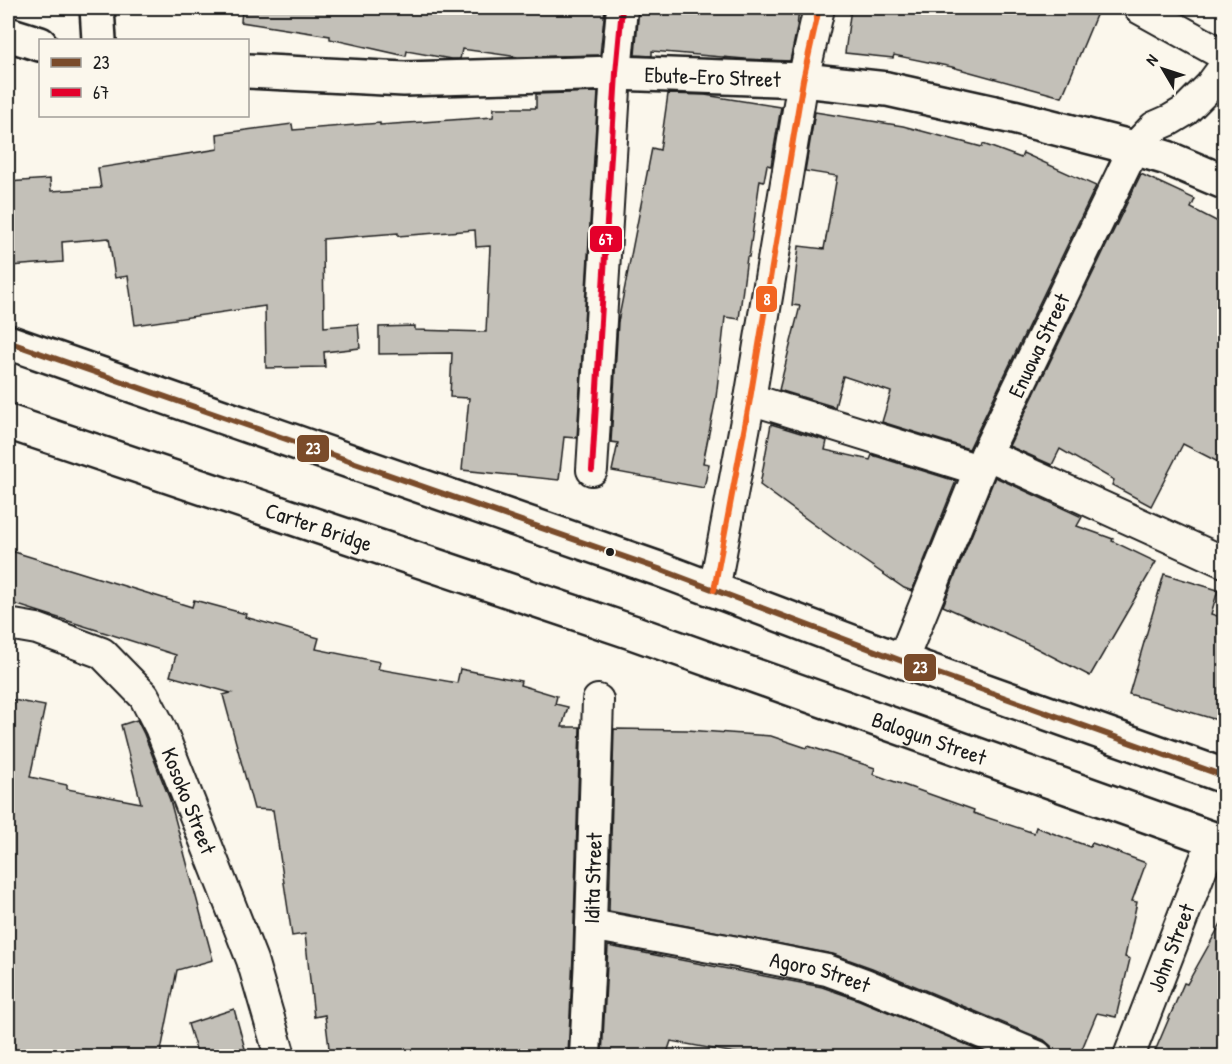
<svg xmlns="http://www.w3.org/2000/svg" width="1232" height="1064" font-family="'Patrick Hand',sans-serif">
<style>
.building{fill:#c3c0b8;stroke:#1c1c1c;stroke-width:1.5}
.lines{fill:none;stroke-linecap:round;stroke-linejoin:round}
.minor-casing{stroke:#1c1c1c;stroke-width:34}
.tertiary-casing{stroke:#1c1c1c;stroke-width:38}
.secondary-casing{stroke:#1c1c1c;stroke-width:38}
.minor{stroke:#fbf7ec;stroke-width:30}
.tertiary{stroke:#fbf7ec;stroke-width:33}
.secondary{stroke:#fbf7ec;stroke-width:33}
.bus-1-casing{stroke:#fbf7ec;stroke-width:10}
.bus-2-casing{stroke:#fbf7ec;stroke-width:10}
.bus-3-casing{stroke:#fbf7ec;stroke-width:10}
.bus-1{stroke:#7a4b2a;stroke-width:6}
.bus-2{stroke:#e4002b;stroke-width:6}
.bus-3{stroke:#f26522;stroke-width:6}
.bus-dot{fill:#1c1c1c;stroke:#fbf7ec;stroke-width:2}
.labels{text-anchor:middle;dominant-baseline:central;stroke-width:4.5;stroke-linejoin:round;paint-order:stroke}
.street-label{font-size:22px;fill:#1c1c1c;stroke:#fbf7ec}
.line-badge{stroke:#fbf7ec;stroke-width:2}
.badge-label{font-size:16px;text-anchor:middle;font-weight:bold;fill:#fff}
</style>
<rect width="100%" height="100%" fill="#fbf7ec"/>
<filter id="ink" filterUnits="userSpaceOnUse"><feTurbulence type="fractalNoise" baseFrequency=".0167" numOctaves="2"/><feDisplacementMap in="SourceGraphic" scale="12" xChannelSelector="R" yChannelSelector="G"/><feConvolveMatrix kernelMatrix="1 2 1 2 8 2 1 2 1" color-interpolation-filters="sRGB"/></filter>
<g filter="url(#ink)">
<g class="building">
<polygon points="242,8 605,8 600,55 518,57 462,49 460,59 451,59 407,51 406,56 330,39 330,36 241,22"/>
<polygon points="639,8 799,8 797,28 790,61 745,59 652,51 652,56 635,55"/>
<polygon points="851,8 1099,8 1062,97 952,67 894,55 893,58 845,53"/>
<polygon points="598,92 577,438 564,437 559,480 462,470 469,398 450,397 452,353 379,354 379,327 415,326 415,330 486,332 490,246 476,247 475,230 398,236 398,233 323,239 324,327 358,324 360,348 324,352 325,367 266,368 265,306 135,325 128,276 115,278 109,238 62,242 63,262 10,266 8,225 8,182 50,179 51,191 101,188 98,168 218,149 217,134 292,124 293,130 380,123 380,125 493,117 494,108 536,108 536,94"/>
<polygon points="668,94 705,95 781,107 771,166 767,165 764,181 760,180 749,257 747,257 739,319 725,317 716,398 703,463 709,464 704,488 612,471 618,443 611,442 618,322 652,148 660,150"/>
<polygon points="815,112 903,126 982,147 983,144 1021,158 1023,153 1096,186 969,449 882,422 891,392 843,376 835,407 779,390 800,306 792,305 799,246 824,249 837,176 805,171"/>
<polygon points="1141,174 1195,199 1191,208 1224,225 1224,465 1183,444 1151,506 1112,485 1114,480 1060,449 1052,465 1009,446"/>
<polygon points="771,424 827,441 825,450 870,460 872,455 956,481 912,591 904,588 853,553 760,485"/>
<polygon points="995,477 1082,517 1077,526 1113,539 1112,541 1156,562 1090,676 1034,647 943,606"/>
<polygon points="8,550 192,607 194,600 246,614 245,617 319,638 316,649 380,662 378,669 457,683 460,669 521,681 520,685 557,696 555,704 568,707 562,727 580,727 573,956 568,1055 466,1050 467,1056 330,1056 325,1015 314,1017 305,934 292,936 273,810 254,809 223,695 231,693 170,676 176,655 8,602"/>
<polygon points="1164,574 1218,590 1211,614 1224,618 1224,722 1129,694"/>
<polygon points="8,699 45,706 30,777 67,785 67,789 141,803 121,725 137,720 144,734 170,800 213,960 177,970 160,1056 8,1056"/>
<polygon points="614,729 687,730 771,736 807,748 808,746 875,768 873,774 974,810 973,813 1034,833 1036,827 1090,847 1092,843 1146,863 1132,901 1137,902 1125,957 1130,959 1116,1017 1097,1013 1079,1056 1054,1056 1051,1046 1044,1040 872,968 833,954 609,911"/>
<polygon points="1224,918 1224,1056 1153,1056 1184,983 1187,984"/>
<polygon points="608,946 822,987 859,1000 994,1056 751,1056 671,1041 666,1056 602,1056"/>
<polygon points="234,1009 247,1056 198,1056 188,1024"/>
</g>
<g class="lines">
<defs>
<g id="minor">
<polyline points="1139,8 1224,55"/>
<polyline points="750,399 979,470"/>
<polyline points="986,454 1224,562"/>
<polyline points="592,470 616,73 622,8"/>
<polyline points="714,590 750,399 803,80 819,8"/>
<path id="s1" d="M 8,624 L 37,629 L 102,653 L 144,696 L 160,727 L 252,960 L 280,1056"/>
<path id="s2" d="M 902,661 L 986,454 L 1134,148 L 1154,127 L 1170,120 L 1185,111 L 1210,86 L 1224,67"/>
<path id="s3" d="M 591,925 L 737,952 L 827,970 L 865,984 L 1037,1056"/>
<path id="s4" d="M 585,1056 L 590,957 L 598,700"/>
<path id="s5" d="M 1129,1056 L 1213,839"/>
</g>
<g id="tertiary">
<polyline points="97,8 99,40"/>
<polyline points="8,34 40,44"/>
<path id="s6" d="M 248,71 L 404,79 L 616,73 L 803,80 L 887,89 L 1013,117 L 1134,148 L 1167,158 L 1224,182"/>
</g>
<g id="secondary">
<polyline points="8,342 659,569 902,661 1224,776"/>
<path id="s7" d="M 8,422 L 632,632 L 1213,839 L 1224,845"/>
</g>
</defs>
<use href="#minor" class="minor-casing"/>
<use href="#tertiary" class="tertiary-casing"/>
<use href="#secondary" class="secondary-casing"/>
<use href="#minor" class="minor"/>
<use href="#tertiary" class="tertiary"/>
<use href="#secondary" class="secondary"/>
<defs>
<polyline id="bus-1" points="8,342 659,569 902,661 1224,776"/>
<polyline id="bus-2" points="592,470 616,73 622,8"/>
<polyline id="bus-3" points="714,590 750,399 803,80 819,8"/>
</defs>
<use href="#bus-1" class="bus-1-casing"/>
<use href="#bus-2" class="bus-2-casing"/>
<use href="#bus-3" class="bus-3-casing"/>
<use href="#bus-1" class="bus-1"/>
<use href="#bus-2" class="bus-2"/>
<use href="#bus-3" class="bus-3"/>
</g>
</g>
<circle class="bus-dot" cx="610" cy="552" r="5"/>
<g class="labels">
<g class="street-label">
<text stroke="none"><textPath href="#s6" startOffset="465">Ebute-Ero Street</textPath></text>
<text stroke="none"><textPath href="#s2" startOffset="344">Enuowa Street</textPath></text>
<text stroke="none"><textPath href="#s7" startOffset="328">Carter Bridge</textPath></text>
<text stroke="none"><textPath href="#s7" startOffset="974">Balogun Street</textPath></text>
<text stroke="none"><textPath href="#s1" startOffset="273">Kosoko Street</textPath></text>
<text stroke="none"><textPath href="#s4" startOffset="178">Idita Street</textPath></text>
<text stroke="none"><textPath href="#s5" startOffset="116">John Street</textPath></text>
<text stroke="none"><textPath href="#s3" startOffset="234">Agoro Street</textPath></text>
</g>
</g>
<g class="line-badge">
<rect x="589" y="225" width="34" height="28" rx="6" fill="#e4002b"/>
<rect x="755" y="285" width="23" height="28" rx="6" fill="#f26522"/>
<rect x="296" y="434" width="34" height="29" rx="6" fill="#7a4b2a"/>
<rect x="903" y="653" width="34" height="29" rx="6" fill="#7a4b2a"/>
</g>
<g class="badge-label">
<text x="606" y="245">67</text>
<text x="767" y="305">8</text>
<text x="313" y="454">23</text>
<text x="920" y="673">23</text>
</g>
<rect width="1232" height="1064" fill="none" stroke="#fbf7ec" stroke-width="30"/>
<rect x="15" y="15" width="1202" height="1034" fill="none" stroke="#1c1c1c" stroke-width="2" filter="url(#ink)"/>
<rect x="39" y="39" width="210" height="78" fill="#fbf7ec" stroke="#a29f99" stroke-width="1.5"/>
<rect x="51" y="58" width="30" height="9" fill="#7a4b2a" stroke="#a29f99" stroke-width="1.5"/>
<text x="93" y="69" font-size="18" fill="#1c1c1c">23</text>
<rect x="51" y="88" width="30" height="9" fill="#e4002b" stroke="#a29f99" stroke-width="1.5"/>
<text x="93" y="99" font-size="18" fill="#1c1c1c">67</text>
<g transform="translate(1163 69) rotate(309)" stroke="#fbf7ec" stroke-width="4.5" paint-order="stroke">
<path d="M0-4.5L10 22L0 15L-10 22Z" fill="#1c1c1c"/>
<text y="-9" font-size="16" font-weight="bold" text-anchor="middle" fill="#1c1c1c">N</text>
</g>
</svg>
